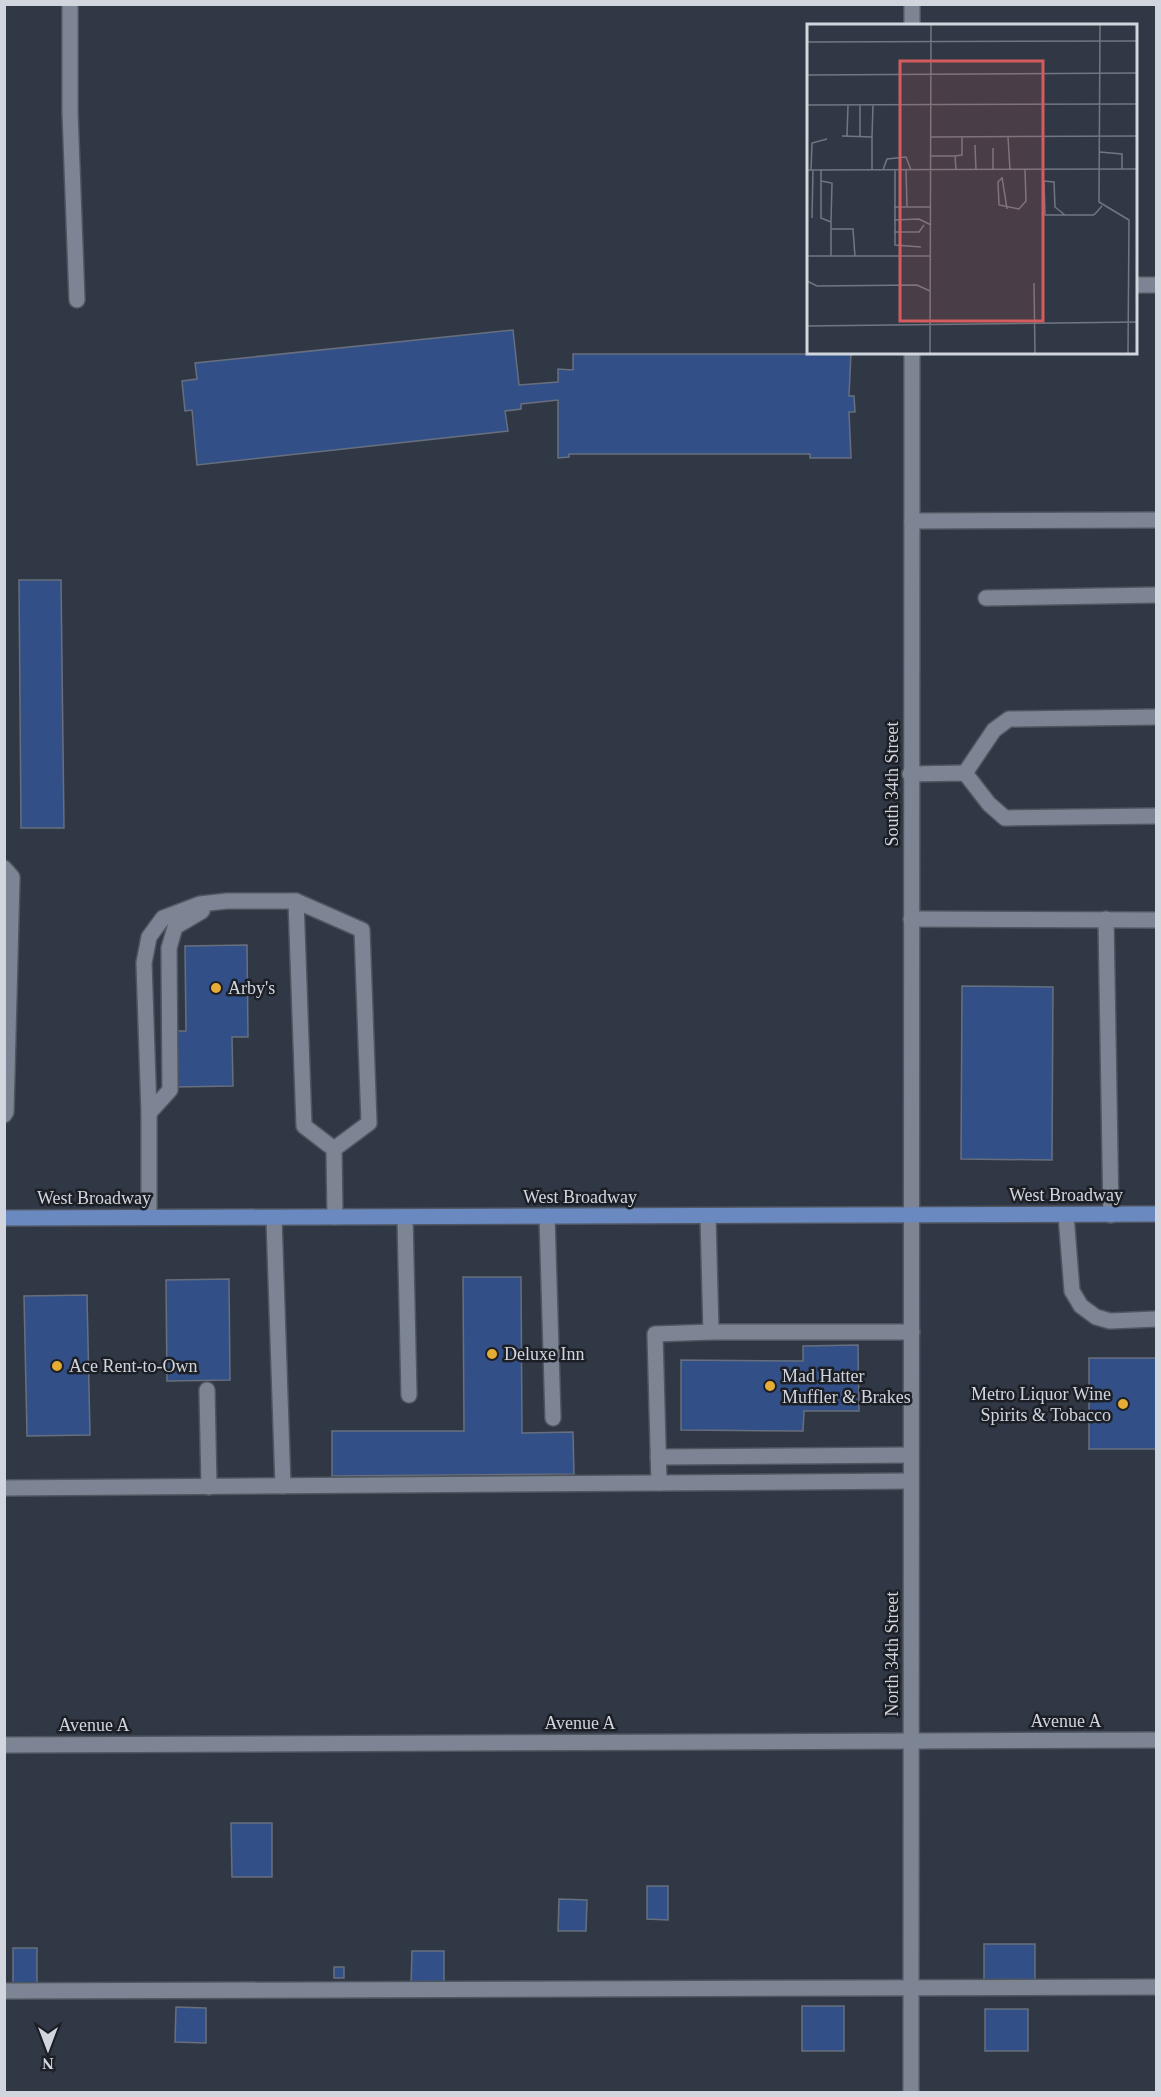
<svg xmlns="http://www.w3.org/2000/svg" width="1161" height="2097" font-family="'Times New Roman',serif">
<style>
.building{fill:#325087;stroke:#676f7e;stroke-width:1.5}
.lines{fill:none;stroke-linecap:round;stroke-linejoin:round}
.minor-casing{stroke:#505660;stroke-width:18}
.major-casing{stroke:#505660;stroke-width:18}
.minor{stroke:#7d8594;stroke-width:15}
.major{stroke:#6a89c0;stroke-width:15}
.poi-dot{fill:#e5ad36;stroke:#1c1f25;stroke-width:2}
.labels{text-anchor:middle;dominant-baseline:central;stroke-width:5;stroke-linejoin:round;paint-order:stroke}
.street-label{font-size:18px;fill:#d1d5dd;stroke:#1c1f25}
.poi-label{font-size:18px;fill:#d1d5dd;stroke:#1c1f25;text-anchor:start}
.inset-road{fill:none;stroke:#717782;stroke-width:1.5}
.view{fill:#d45c5e;fill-opacity:0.15;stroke:#d45c5e;stroke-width:3}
.inset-edge{fill:none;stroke:#d1d5dd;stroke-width:3}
</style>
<rect width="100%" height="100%" fill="#313845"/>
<g class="building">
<polygon points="513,330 519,385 558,382 558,369 573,370 573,354 812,354 812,352 851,352 849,396 854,396 855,412 849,412 851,458 810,458 810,454 569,454 569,457 558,458 558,400 521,404 521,409 505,411 508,431 197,465 192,410 185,411 182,381 197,379 195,363"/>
<polygon points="19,580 61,580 64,828 21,828"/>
<polygon points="247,945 248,1037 232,1037 233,1086 175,1087 174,1031 186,1031 185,946"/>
<polygon points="962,986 1053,987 1052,1160 961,1159"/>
<polygon points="463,1277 521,1277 522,1433 573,1432 574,1474 332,1476 332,1431 464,1431"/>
<polygon points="229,1279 230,1380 167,1381 166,1280"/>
<polygon points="87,1295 90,1435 27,1436 24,1296"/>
<polygon points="858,1345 859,1411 804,1411 803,1431 681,1430 681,1360 803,1361 803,1346"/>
<rect x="1089" y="1358" width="67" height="91"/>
<polygon points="231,1823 272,1823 272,1877 232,1877"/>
<polygon points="647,1886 668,1886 668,1920 647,1919"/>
<polygon points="559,1899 587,1900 586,1931 558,1931"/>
<rect x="984" y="1944" width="51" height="39"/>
<rect x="13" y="1948" width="24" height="37"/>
<polygon points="412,1951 444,1951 444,1987 411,1987"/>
<rect x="334" y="1967" width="10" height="11"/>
<rect x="802" y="2006" width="42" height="45"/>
<polygon points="176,2007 206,2008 206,2043 175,2042"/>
<rect x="985" y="2009" width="43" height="42"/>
</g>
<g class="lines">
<defs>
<g id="minor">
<polyline points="70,4 70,112 77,300"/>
<polyline points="912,4 912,26"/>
<polyline points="1136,285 1156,285"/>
<polyline points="912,521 1156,520"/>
<polyline points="986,598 1156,595"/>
<polyline points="965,773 994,730 1009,719 1156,717"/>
<polyline points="910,774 965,773 989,804 1005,818 1156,816"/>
<polyline points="4,868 12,877 6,1112 4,1115"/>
<polyline points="296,901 304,1126 334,1149 335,1217"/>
<polyline points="911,919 1156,920"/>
<polyline points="1106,919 1111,1215"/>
<polyline points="149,1113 170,1090 169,948 175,927 202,911"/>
<polyline points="1066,1215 1072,1291 1081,1306 1096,1317 1110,1321 1156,1319"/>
<polyline points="547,1216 553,1418"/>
<polyline points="708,1216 711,1332 912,1332"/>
<polyline points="149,1217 149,1113 144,963 149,937 163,918 200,904 227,901 296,901 362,930 369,1123 334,1149"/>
<polyline points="405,1217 409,1395"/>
<polyline points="274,1219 283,1486"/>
<polyline points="207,1390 209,1487"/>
<polyline points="658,1457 911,1455"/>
<polyline points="659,1483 655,1334 711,1332"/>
<polyline points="4,1488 911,1481"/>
<polyline points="4,1745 1156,1740"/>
<polyline points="4,1991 1156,1987"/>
<polyline points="911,2092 912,352"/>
</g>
<polyline id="major" points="4,1218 1156,1214"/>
</defs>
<use href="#minor" class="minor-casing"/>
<use href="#major" class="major-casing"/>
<use href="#minor" class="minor"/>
<use href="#major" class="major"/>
</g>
<g class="poi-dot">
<circle cx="216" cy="988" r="6"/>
<circle cx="492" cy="1354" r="6"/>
<circle cx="57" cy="1366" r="6"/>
<circle cx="770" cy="1386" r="6"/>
<circle cx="1123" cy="1404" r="6"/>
</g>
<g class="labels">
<g class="street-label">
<text transform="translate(892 784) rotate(-90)">South 34th Street</text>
<text x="1066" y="1195">West Broadway</text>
<text x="580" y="1197">West Broadway</text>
<text x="94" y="1198">West Broadway</text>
<text transform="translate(892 1654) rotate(-90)">North 34th Street</text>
<text x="1066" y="1721">Avenue A</text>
<text x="580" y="1723">Avenue A</text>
<text x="94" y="1725">Avenue A</text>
</g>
<g class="poi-label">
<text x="228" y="988">Arby's</text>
<text x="504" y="1354">Deluxe Inn</text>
<text x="69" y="1366">Ace Rent-to-Own</text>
<text x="782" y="1376">Mad Hatter<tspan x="782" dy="21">Muffler &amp; Brakes</tspan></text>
<text x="1111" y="1394" text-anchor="end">Metro Liquor Wine<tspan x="1111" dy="21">Spirits &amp; Tobacco</tspan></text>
</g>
</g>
<g transform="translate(807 24)">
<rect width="330" height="330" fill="#313845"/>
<path class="inset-road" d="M 293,0 L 292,178 L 322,196 L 321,330M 0,18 L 330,17M 0,51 L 330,49M 0,81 L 330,80M 35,112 L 65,113 L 65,146M 40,112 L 41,81M 53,112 L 53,81M 65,113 L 66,81M 124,113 L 330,112M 201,113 L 203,146M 168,121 L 169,146M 186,124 L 186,146M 293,128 L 315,130 L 315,145M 124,132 L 148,132 L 149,146M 148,132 L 155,131 L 155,113M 0,146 L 330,145M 4,146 L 5,119 L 20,115M 14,146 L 14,194 L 24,198 L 24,232M 76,146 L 80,135 L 99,133 L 104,146M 88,146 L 88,221 L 114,223M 99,146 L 100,183M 195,153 L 200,185M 195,154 L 191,158 L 192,181 L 212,185 L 219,177 L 218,146M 14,157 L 25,159 L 24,198M 87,183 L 124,183M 258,191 L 248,183 L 247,158 L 237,157 L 238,191 L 286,191 L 288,190 L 295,182M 5,194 L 6,146M 87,196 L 112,195 L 124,201M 24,205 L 46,205 L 48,232M 87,208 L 112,208 L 117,201M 0,232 L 124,232M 0,257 L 10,262 L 110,261 L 123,267M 227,259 L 228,330M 0,302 L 330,298M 123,330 L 124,0"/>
<path class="view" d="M 93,37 L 236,37 L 236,297 L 93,297 Z"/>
<rect width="330" height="330" class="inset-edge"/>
</g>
<rect width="1161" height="2097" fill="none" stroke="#d1d5dd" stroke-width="12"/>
<g transform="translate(48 2049) rotate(180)" stroke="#1c1f25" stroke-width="4.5" paint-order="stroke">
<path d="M0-4.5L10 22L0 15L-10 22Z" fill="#d1d5dd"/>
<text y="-9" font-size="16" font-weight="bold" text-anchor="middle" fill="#d1d5dd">N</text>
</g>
</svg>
